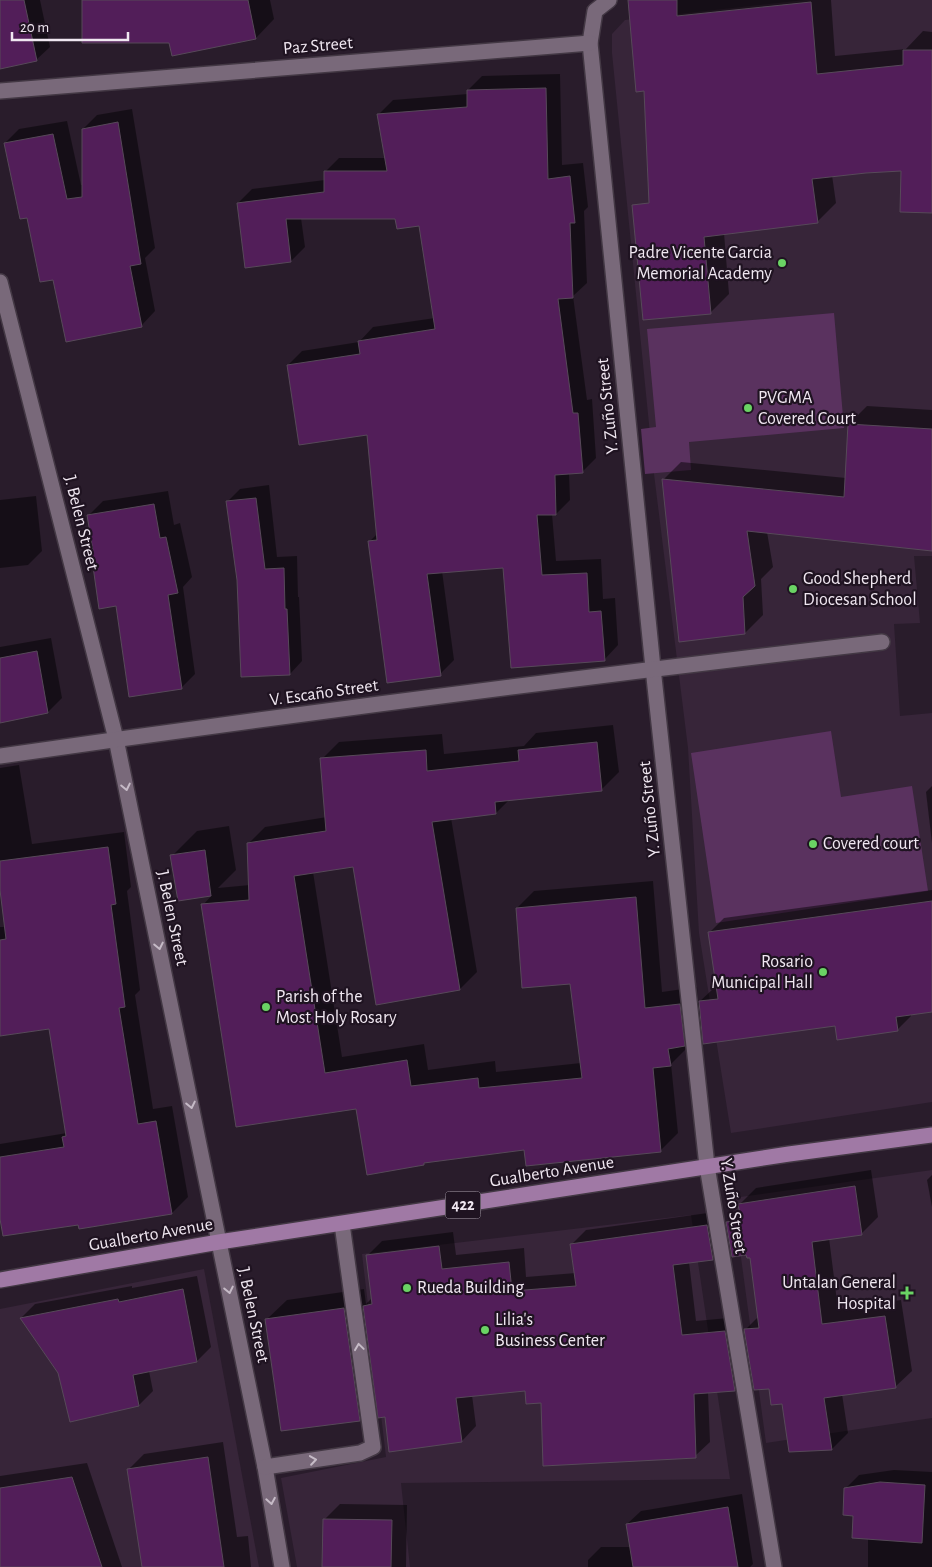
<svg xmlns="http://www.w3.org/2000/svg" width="932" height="1567" font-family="'Alegreya Sans',sans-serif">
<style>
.built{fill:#372539}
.green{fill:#5a325f}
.shadow{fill:#0007}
.building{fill:#521e59;stroke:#574959}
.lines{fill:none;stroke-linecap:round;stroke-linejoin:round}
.minor-casing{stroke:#433844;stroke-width:18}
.major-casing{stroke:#433844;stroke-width:18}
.minor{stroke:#79697a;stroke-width:15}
.major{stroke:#a079a5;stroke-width:15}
.oneway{stroke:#c6bbc7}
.poi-dot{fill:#6ad364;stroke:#1f1321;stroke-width:2}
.labels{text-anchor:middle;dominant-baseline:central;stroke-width:4.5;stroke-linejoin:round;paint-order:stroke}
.shield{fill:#1f1321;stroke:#b1a7b3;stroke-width:1}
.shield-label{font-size:16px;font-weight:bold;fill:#f0e7f1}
.street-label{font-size:18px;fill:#f0e7f1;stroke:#1f1321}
.poi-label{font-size:18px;fill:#f0e7f1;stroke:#1f1321;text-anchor:start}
</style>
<rect width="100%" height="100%" fill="#291c2b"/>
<g class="built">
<polygon points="805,0 932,0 932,556 914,556 920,623 894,624 900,716 932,713 932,1102 731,1133 699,933 688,748 654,474 612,53 612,34 625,20"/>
<polygon points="932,1170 932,1418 766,1443 733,1198"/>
<polygon points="691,1215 730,1479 401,1483 410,1567 297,1567 281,1478 386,1457 362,1254"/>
<polygon points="204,1269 259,1567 0,1567 0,1309"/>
</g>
<g class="green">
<polygon points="834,313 844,428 689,442 691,470 645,474 641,429 656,427 647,329"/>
<polygon points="831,731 841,797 912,786 928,891 716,923 691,753"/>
</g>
<g class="shadow">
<polygon points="0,0 40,0 50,47 36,60 0,68"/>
<polygon points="83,0 270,0 274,19 256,38 170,41"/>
<polygon points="673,0 831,0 835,56 906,49 923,31 932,32 932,212 902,170 832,175 836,203 817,222 724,233 729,294 710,313 647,204 650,201"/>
<polygon points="560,74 562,165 583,163 588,207 584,211 587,283 573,296 587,400 592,399 596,458 582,472 569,473 570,500 556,514 552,514 556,561 601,559 603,599 615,598 618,645 604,660 504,567 442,571 454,660 440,674 369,542 378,533 368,433 288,365 302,351 359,342 373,327 435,318 420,224 396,218 301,218 305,247 291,261 238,203 252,189 325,180 325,172 339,158 386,158 379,114 393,100 468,94 468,90 482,76"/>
<polygon points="132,109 155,248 145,258 155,311 141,326 54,278 28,216 5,143 19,129 67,121 81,185 83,185 83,129 97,115"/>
<polygon points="867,406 932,410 932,550 767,532 773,567 761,579 763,615 745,633 664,479 681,462 846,478 849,424"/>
<polygon points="269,485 277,557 297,556 298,597 299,597 302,661 290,674 238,580 227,502 240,489"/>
<polygon points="168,491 174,525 180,523 192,577 183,587 195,674 181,688 117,604 94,550 89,515 103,501"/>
<polygon points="36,496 42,551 28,565 0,568 0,500"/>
<polygon points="51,638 62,698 48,712 0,718 0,647"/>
<polygon points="613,725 619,772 602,789 510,799 496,813 451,818 477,972 460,989 354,865 313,872 342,1057 424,1044 428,1070 495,1061 496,1072 581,1063 571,983 517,908 534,891 653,881 662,992 697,987 698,1003 714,988 717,987 710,932 724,918 932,890 932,1011 911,1014 911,1016 897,1030 836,1024 703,1027 686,1043 687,1048 671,1064 678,1133 661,1150 525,1149 426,1162 424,1164 357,1108 237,1126 203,905 212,895 179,900 172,856 197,831 229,826 236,870 218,888 250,885 248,844 265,827 327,817 322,759 339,742 442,734 444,754 524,746 536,733"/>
<polygon points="19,765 32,844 124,832 131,887 127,891 140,990 135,995 153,1109 172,1106 188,1197 172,1213 79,1223 0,1211 0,1144 67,1133 50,1027 0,1035 0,927 6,927 0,880 0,768"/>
<polygon points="932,786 932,843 926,792"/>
<polygon points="871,1170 878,1217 862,1233 829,1238 838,1309 901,1300 912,1371 895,1387 842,1394 848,1433 832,1449 783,1403 770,1388 745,1330 759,1316 751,1256 727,1223 741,1210 740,1204 756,1188"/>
<polygon points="932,1175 932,1207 927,1180"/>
<polygon points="722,1211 727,1244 713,1258 689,1262 696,1321 739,1317 749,1375 735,1390 708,1392 710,1442 695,1456 542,1402 526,1390 472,1395 476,1426 462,1441 386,1416 377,1401 359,1420 266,1320 287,1300 364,1289 366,1304 373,1297 367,1256 382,1241 453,1232 456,1255 524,1248 526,1277 576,1273 571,1245 586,1230"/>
<polygon points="197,1276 211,1347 197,1361 149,1371 153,1391 139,1405 71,1420 59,1373 21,1318 35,1304 132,1286 132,1288"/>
<polygon points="223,1442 237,1537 248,1536 251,1567 144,1567 128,1470 144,1454"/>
<polygon points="87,1463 122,1567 0,1567 0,1476"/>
<polygon points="894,1470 932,1472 932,1567 868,1567 868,1538 855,1515 845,1489 859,1475"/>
<polygon points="742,1494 753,1564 750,1567 588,1567 588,1560 601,1547 631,1547 627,1524 641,1511"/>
<polygon points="340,1504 407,1505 406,1567 323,1567 324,1520"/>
</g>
<g class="building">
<polygon points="0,0 24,0 37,61 0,69"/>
<polygon points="82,0 248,0 256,39 172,56 169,43 82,43"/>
<polygon points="628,0 677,0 677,16 811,2 817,74 903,65 903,50 932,50 932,213 900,212 901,171 866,173 812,179 818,223 704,237 711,314 643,320 632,205 649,203 644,91 636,92"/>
<polygon points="546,88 548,179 570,176 575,223 570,223 573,298 558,299 573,413 578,413 583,473 555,475 556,515 537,515 542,575 587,573 589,612 601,611 605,661 511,668 503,568 427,574 441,676 387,683 368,541 377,540 367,435 299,445 287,365 360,354 358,341 435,329 419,226 397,229 395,219 286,219 291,262 245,268 237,203 324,192 324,171 387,171 377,114 467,107 467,90"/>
<polygon points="118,122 141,264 130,266 142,327 66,342 53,280 40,282 27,218 20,219 4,143 53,134 67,199 82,197 82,129"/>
<polygon points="848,424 932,429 932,551 747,531 755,586 743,597 745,634 679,642 662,479 844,497"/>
<polygon points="256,498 265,569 284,568 285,609 287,609 290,675 241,677 237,580 226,501"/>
<polygon points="154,504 160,538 166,537 178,593 168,595 182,689 129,697 116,606 99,609 91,552 93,551 87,515"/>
<polygon points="37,651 48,713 0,723 0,658"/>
<polygon points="597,742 602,791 495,802 496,814 432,822 460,990 376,1005 353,867 294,876 325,1073 407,1060 411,1086 478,1078 479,1088 582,1078 570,984 522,988 516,908 636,897 645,1008 680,1004 685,1046 668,1049 671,1066 653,1068 661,1152 526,1166 524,1150 424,1163 424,1165 367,1175 356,1109 236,1127 201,904 249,900 247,843 326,831 320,758 426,750 427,771 519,761 518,750"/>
<polygon points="108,847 116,904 111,905 125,1007 119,1008 138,1124 156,1121 172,1214 79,1229 78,1225 3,1236 0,1219 0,1157 64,1147 62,1137 66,1136 49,1029 0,1036 0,940 6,939 0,890 0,861"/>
<polygon points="205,850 211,896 178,901 170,855"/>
<polygon points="932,901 932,1012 896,1017 898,1031 837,1040 835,1026 703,1044 699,1001 718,999 708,932"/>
<polygon points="855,1186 862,1235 812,1242 822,1324 885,1316 896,1388 824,1398 832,1450 789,1452 782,1404 771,1405 769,1389 754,1390 744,1329 759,1328 750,1258 747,1258 746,1255 732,1257 726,1222 741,1220 738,1204"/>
<polygon points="707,1225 713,1260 673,1265 682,1335 725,1331 735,1391 694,1394 696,1458 543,1466 541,1403 526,1404 525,1391 456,1398 462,1442 389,1452 385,1417 378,1418 363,1306 372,1304 366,1255 439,1246 442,1269 509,1262 512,1291 576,1286 570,1244"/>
<polygon points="183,1289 197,1362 133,1375 139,1406 70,1422 58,1373 20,1318 118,1299 119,1302"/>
<polygon points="344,1308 360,1421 281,1431 265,1319"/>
<polygon points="208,1457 224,1567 142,1567 127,1469"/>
<polygon points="72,1477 102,1567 0,1567 0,1488"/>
<polygon points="880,1482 925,1485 922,1543 852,1538 853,1516 843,1515 844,1488"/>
<polygon points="728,1507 738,1567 633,1567 626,1524"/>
<polygon points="323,1519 392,1520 391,1567 322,1567"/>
</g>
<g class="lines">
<defs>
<g id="minor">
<polyline points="609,0 595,11 590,43 653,668 707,1166 774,1567"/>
<polyline points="0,91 590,43"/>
<polyline points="0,282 116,739 265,1467 282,1567"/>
<path d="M 0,756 C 293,714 588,676 882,642"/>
<polyline points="265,1467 360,1453 373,1447 342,1224"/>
</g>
<polyline id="major" points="0,1280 219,1242 789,1154 932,1135"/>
</defs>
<use href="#minor" class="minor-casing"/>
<use href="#major" class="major-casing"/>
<use href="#minor" class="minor"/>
<use href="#major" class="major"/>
</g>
<defs><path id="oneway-chevron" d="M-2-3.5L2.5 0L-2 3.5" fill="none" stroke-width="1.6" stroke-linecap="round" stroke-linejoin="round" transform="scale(1.25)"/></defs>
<g class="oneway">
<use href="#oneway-chevron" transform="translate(126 787) rotate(78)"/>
<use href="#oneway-chevron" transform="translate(159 946) rotate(78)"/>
<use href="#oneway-chevron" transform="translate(191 1105) rotate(78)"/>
<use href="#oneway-chevron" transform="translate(229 1290) rotate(78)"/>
<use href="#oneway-chevron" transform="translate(359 1347) rotate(-98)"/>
<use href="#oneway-chevron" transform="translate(313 1460) rotate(-8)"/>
<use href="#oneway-chevron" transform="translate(271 1501) rotate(80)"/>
</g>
<g class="poi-dot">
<circle cx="782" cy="263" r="5"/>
<circle cx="748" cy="408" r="5"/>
<circle cx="793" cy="589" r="5"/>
<circle cx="813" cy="844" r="5"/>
<circle cx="823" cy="972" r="5"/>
<circle cx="266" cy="1007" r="5"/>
<circle cx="407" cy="1288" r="5"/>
<path d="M904.5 1285.5h5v5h5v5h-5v5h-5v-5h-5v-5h5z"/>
<circle cx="485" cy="1330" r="5"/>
</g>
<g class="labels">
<rect class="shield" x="445.5" y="1191.5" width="35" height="27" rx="4"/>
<g class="shield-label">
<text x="463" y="1205">422</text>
</g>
<g class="street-label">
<text transform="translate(318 46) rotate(-5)">Paz Street</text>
<text transform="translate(608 406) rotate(-96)">Y. Zuño Street</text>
<text transform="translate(81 523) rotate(76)">J. Belen Street</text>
<text transform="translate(324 693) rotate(-8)">V. Escaño Street</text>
<text transform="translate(650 809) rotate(-96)">Y. Zuño Street</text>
<text transform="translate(172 918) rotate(78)">J. Belen Street</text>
<text transform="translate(552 1172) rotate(-9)">Gualberto Avenue</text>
<text transform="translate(733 1206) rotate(81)">Y. Zuño Street</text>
<text transform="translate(151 1235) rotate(-10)">Gualberto Avenue</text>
<text transform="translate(253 1315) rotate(78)">J. Belen Street</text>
</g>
<g class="poi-label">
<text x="772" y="253" text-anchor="end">Padre Vicente Garcia<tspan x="772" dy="21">Memorial Academy</tspan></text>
<text x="758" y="398">PVGMA<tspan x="758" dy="21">Covered Court</tspan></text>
<text x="803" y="579">Good Shepherd<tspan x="803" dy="21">Diocesan School</tspan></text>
<text x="823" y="844">Covered court</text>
<text x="813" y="962" text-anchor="end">Rosario<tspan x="813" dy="21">Municipal Hall</tspan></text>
<text x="276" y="997">Parish of the<tspan x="276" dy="21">Most Holy Rosary</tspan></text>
<text x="896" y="1283" text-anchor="end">Untalan General<tspan x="896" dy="21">Hospital</tspan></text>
<text x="417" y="1288">Rueda Building</text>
<text x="495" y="1320">Lilia's<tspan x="495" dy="21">Business Center</tspan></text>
</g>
</g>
<path d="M12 32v8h116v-8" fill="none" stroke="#f0e7f1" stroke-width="2.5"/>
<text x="20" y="32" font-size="15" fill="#f0e7f1" stroke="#1f1321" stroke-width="4" paint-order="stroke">20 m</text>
</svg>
